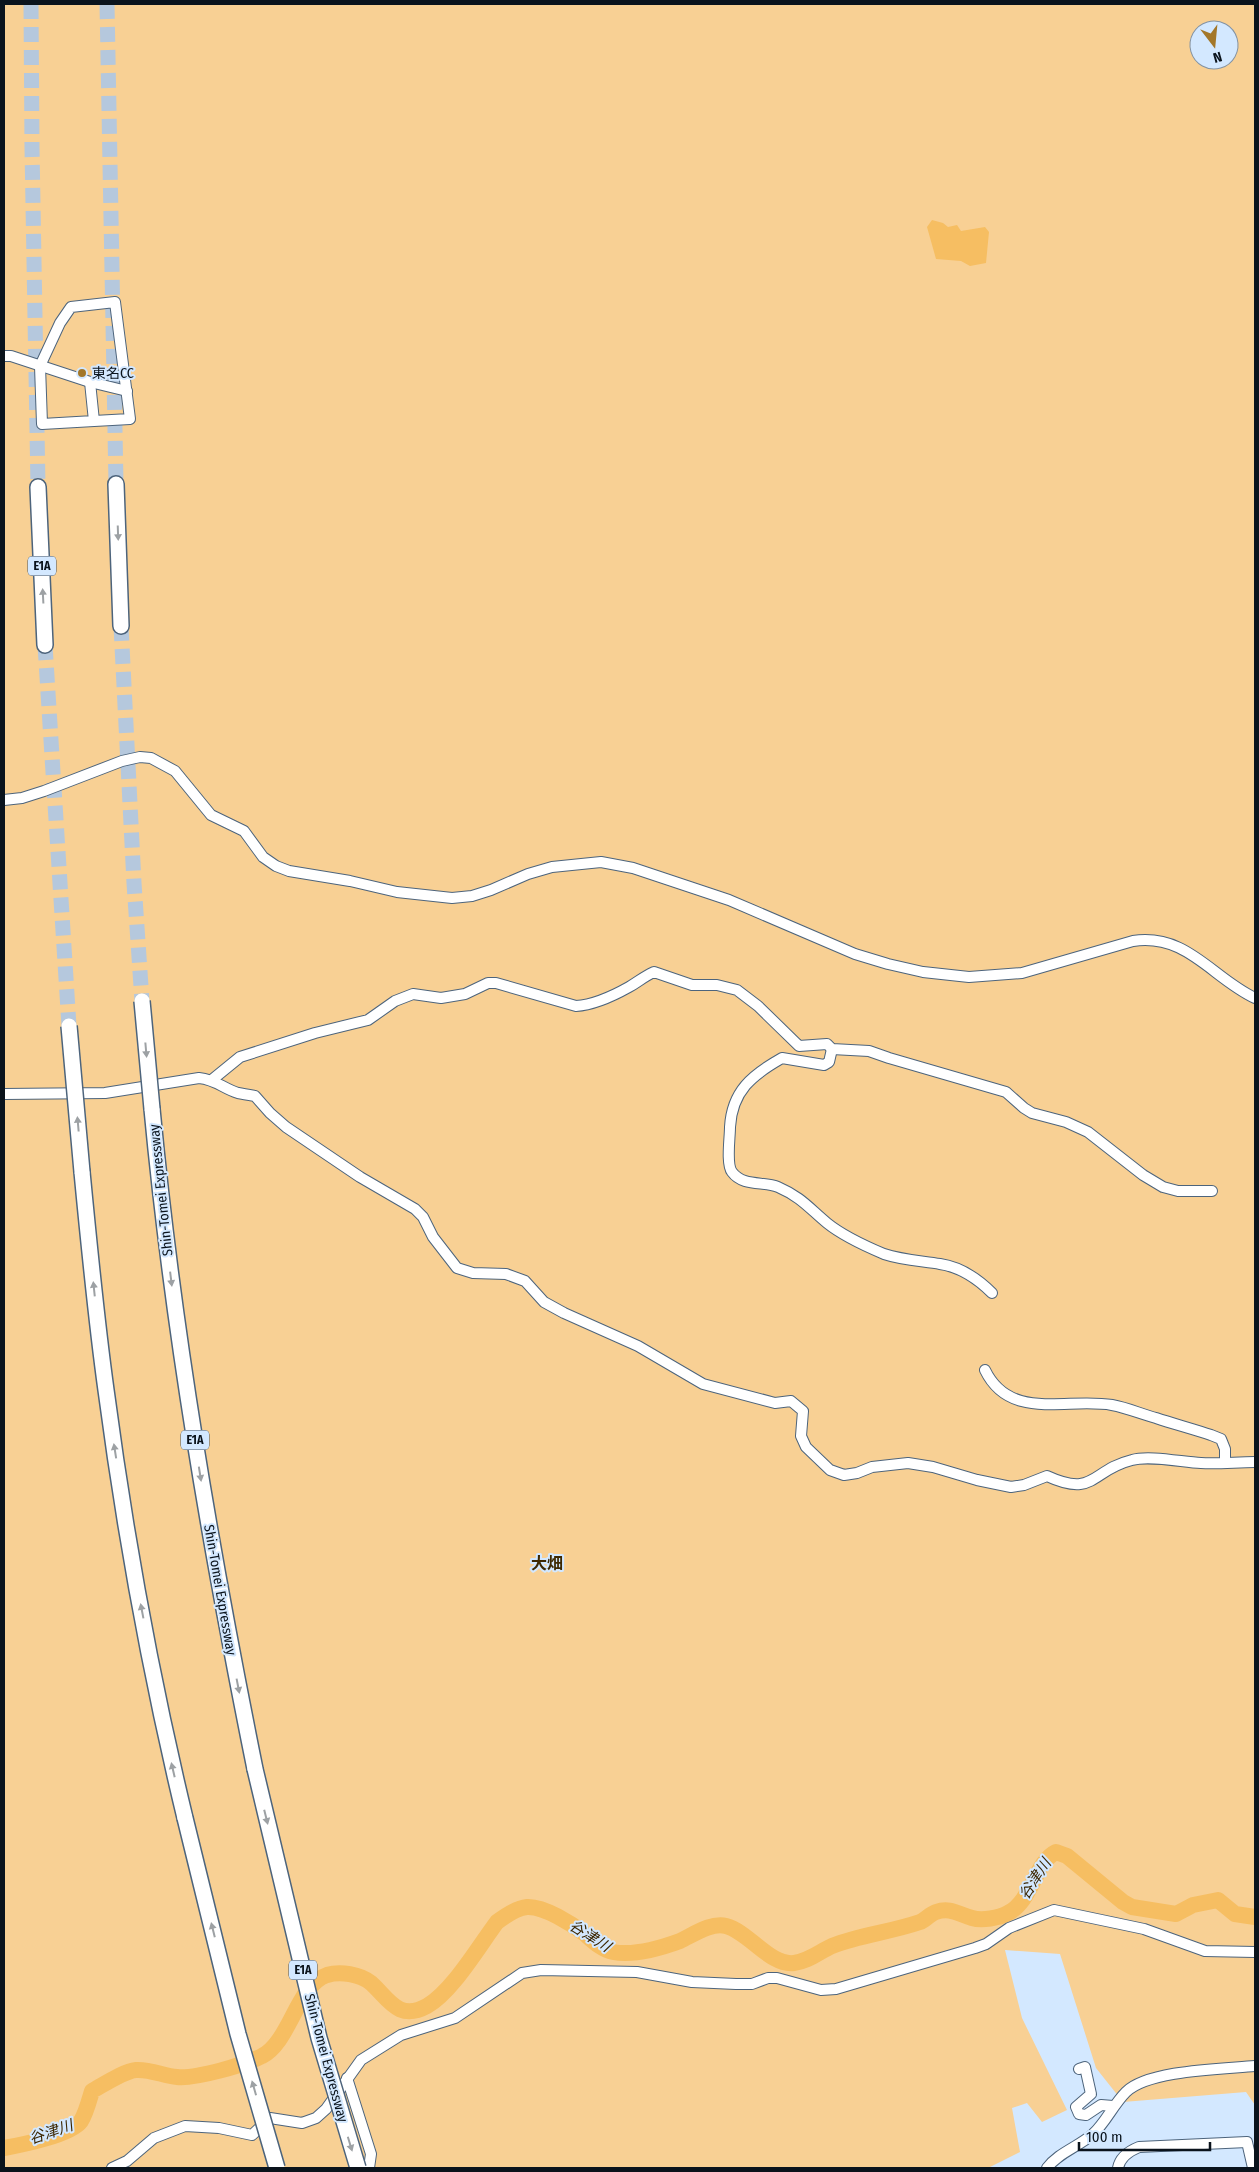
<svg xmlns="http://www.w3.org/2000/svg" width="1259" height="2172" font-family="'Fira Sans Condensed','Noto Sans JP',sans-serif">
<style>
.green{fill:#f8d094;fill-rule:evenodd}
.water{fill:#f6be62}
.lines{fill:none;stroke-linecap:round;stroke-linejoin:round}
.river{stroke:#f6be62;stroke-width:16}
.highway-tunnel{stroke:#b5c8dd;stroke-width:15;stroke-dasharray:15 8;stroke-linecap:butt}
.minor-casing{stroke:#4d647c;stroke-width:12}
.highway-casing{stroke:#4d647c;stroke-width:18}
.minor{stroke:#fff;stroke-width:10}
.highway{stroke:#fff;stroke-width:15}
.highway-bridge-casing{stroke:#4d647c;stroke-width:18;stroke-linecap:butt}
.highway-bridge{stroke:#fff;stroke-width:15}
.oneway{fill:#9da1a4}
.poi-dot{fill:#a37729;stroke:#d3e8ff;stroke-width:2}
.labels{text-anchor:middle;dominant-baseline:central;stroke-width:4;stroke-linejoin:round;paint-order:stroke}
.shield{fill:#d3e8ff;stroke:#465360;stroke-width:1}
.shield-label{font-size:12px;font-weight:bold;fill:#0a131c}
.poi-label{font-size:14px;fill:#0a131c;stroke:#d3e8ff;text-anchor:start}
.street-label{font-size:14px;fill:#0a131c;stroke:#d3e8ff}
.water-label{font-size:15px;font-style:italic;fill:#3c2600;stroke:#d3e8ff}
.quarter-label{font-size:16px;font-weight:bold;fill:#3d2801;stroke:#d3e8ff}
</style>
<rect width="100%" height="100%" fill="#d3e8ff"/>
<path class="green" d="M 4,4 L 1255,4 L 1255,2105 L 1246,2092 L 1123,2102 L 1096,2068 L 1060,1954 L 1005,1950 L 1022,2018 L 1067,2110 L 1042,2122 L 1027,2103 L 1012,2108 L 1020,2152 L 988,2168 L 4,2168 ZM 1199,30 L 1229,30 L 1229,60 L 1199,60 Z"/>
<polygon class="water" points="932,220 943,223 948,227 957,225 961,231 985,227 989,232 986,263 970,266 961,261 936,259 927,227"/>
<g class="lines">
<path class="river" d="M 4,2148 C 21,2145 71,2135 81,2121 C 86,2113 89,2101 92,2091 C 103,2085 124,2071 136,2070 C 150,2069 164,2076 177,2077 C 195,2079 245,2065 262,2056 C 290,2042 297,1985 327,1975 C 340,1971 360,1974 371,1983 C 388,1998 398,2022 427,2006 C 452,1992 479,1946 497,1922 C 505,1916 516,1908 527,1907 C 544,1906 572,1924 585,1934 C 593,1941 602,1950 613,1952 C 634,1956 661,1948 680,1941 C 693,1935 711,1922 726,1926 C 749,1932 770,1966 794,1963 C 809,1961 819,1952 832,1946 C 860,1935 891,1932 920,1922 C 925,1920 930,1914 936,1912 C 950,1907 958,1914 972,1918 C 982,1921 999,1918 1008,1913 C 1032,1901 1035,1862 1056,1852 L 1067,1856 L 1123,1902 L 1132,1907 L 1176,1914 L 1193,1905 L 1218,1900 L 1235,1914 L 1255,1917"/>
<g class="highway-tunnel">
<polyline points="31,4 32,148 38,487"/>
<polyline points="107,4 116,484"/>
<polyline points="121,626 134,883 142,1001"/>
<polyline points="45,645 69,1026"/>
</g>
<defs>
<g id="minor">
<polyline points="4,356 11,356 90,382 127,391"/>
<polyline points="90,382 94,421 42,424 40,366 60,323 71,307 115,302 130,419 94,421"/>
<path d="M 4,800 L 22,798 L 44,791 L 122,761 L 140,757 L 151,758 L 175,771 L 211,815 L 244,831 L 263,857 L 276,866 L 289,871 L 350,881 L 397,892 L 452,898 L 472,896 L 491,890 L 528,874 L 552,867 L 601,862 L 633,868 L 729,900 L 855,954 L 888,964 L 923,972 L 969,977 L 1022,973 L 1133,941 C 1187,933 1212,978 1255,998"/>
<path d="M 832,1049 L 829,1062 L 824,1065 L 782,1058 C 752,1075 732,1091 730,1127 C 730,1138 726,1164 732,1172 C 743,1187 764,1181 778,1187 C 801,1197 809,1208 827,1223 C 843,1236 865,1246 884,1254 C 902,1260 922,1261 940,1264 C 960,1267 978,1279 992,1293"/>
<path d="M 213,1079 L 240,1057 L 315,1033 L 368,1020 L 395,1001 L 413,994 L 441,998 L 465,994 L 488,983 L 496,983 L 576,1006 C 593,1005 613,996 629,987 C 638,982 643,977 654,972 L 692,985 L 717,985 L 737,990 L 758,1006 L 799,1046 L 827,1044 L 832,1049 L 869,1051 L 889,1058 L 1006,1092 L 1024,1108 L 1032,1113 L 1066,1122 L 1088,1132 L 1143,1175 L 1163,1187 L 1178,1191 L 1212,1191"/>
<path d="M 4,1094 L 105,1093 L 199,1078 C 217,1080 222,1088 238,1093 C 243,1094 249,1095 255,1096 L 270,1113 L 286,1127 L 360,1177 L 415,1209 L 423,1217 L 433,1237 L 457,1268 L 473,1273 L 506,1274 L 525,1281 L 544,1302 L 564,1313 L 638,1346 L 703,1384 L 775,1403 L 791,1401 L 803,1411 L 801,1436 L 806,1447 L 830,1470 L 844,1475 L 857,1473 L 872,1467 L 908,1463 L 933,1467 L 977,1480 L 1011,1487 L 1024,1485 L 1047,1476 C 1095,1498 1091,1470 1132,1460 C 1149,1455 1182,1462 1201,1463 C 1219,1464 1237,1462 1255,1462"/>
<path d="M 985,1370 C 1010,1422 1068,1397 1112,1405 C 1128,1408 1141,1414 1156,1418 C 1174,1424 1193,1429 1211,1435 L 1221,1439 L 1225,1449 L 1225,1462"/>
<polyline points="1079,2069 1085,2067 1091,2094 1076,2107 1079,2114 1086,2115 1101,2105 1113,2106"/>
<polyline points="347,2078 371,2154 369,2168"/>
<polyline points="112,2168 127,2161 154,2138 185,2126 219,2128 252,2135 270,2118 302,2123 316,2118 326,2109 361,2060 401,2035 455,2018 522,1973 541,1970 637,1972 692,1982 736,1984 752,1984 768,1978 777,1978 821,1990 836,1989 975,1948 986,1944 1009,1928 1054,1910 1144,1929 1205,1951 1255,1952"/>
<path d="M 1047,2168 C 1058,2153 1078,2147 1093,2134 C 1106,2122 1113,2105 1126,2092 C 1148,2070 1223,2069 1255,2066"/>
<path d="M 1118,2168 C 1120,2157 1129,2151 1139,2147 L 1247,2142 L 1253,2168"/>
</g>
<g id="highway">
<polyline points="116,484 121,626"/>
<polyline points="38,487 45,645"/>
<path d="M 152,1109 C 173,1331 211,1551 255,1769"/>
<path d="M 82,1172 C 89,1245 96,1318 106,1390 C 125,1534 151,1677 185,1818"/>
</g>
</defs>
<use href="#minor" class="minor-casing"/>
<use href="#highway" class="highway-casing"/>
<use href="#minor" class="minor"/>
<use href="#highway" class="highway"/>
<defs>
<g id="highway-bridge">
<polyline points="142,1001 152,1109"/>
<polyline points="69,1026 82,1172"/>
<polyline points="255,1769 319,2038 358,2168"/>
<polyline points="185,1818 238,2034 277,2168"/>
</g>
</defs>
<use href="#highway-bridge" class="highway-bridge-casing"/>
<use href="#highway-bridge" class="highway-bridge"/>
</g>
<defs><path id="oneway-solid" d="M-6-.8H1V-3.2L6.5 0L1 3.2V.8H-6Z" transform="scale(1.25)"/></defs>
<g class="oneway">
<use href="#oneway-solid" transform="translate(118 533) rotate(88)"/>
<use href="#oneway-solid" transform="translate(43 596) rotate(-93)"/>
<use href="#oneway-solid" transform="translate(146 1050) rotate(85)"/>
<use href="#oneway-solid" transform="translate(78 1124) rotate(-95)"/>
<use href="#oneway-solid" transform="translate(171 1279) rotate(83)"/>
<use href="#oneway-solid" transform="translate(94 1289) rotate(-96)"/>
<use href="#oneway-solid" transform="translate(115 1451) rotate(-99)"/>
<use href="#oneway-solid" transform="translate(200 1474) rotate(81)"/>
<use href="#oneway-solid" transform="translate(142 1611) rotate(-101)"/>
<use href="#oneway-solid" transform="translate(238 1686) rotate(79)"/>
<use href="#oneway-solid" transform="translate(173 1770) rotate(-103)"/>
<use href="#oneway-solid" transform="translate(266 1817) rotate(76)"/>
<use href="#oneway-solid" transform="translate(213 1930) rotate(-104)"/>
<use href="#oneway-solid" transform="translate(254 2088) rotate(-106)"/>
<use href="#oneway-solid" transform="translate(350 2144) rotate(73)"/>
</g>
<circle class="poi-dot" cx="82" cy="373" r="5"/>
<g class="labels">
<g class="shield">
<rect x="28" y="556.5" width="28" height="19" rx="4"/>
<rect x="181" y="1430.5" width="28" height="19" rx="4"/>
<rect x="289" y="1960.5" width="28" height="19" rx="4"/>
</g>
<g class="shield-label">
<text x="42" y="566">E1A</text>
<text x="195" y="1440">E1A</text>
<text x="303" y="1970">E1A</text>
</g>
<g class="poi-label">
<text x="92" y="373">東名CC</text>
</g>
<g class="street-label">
<text transform="translate(161 1190) rotate(-96)">Shin-Tomei Expressway</text>
<text transform="translate(220 1590) rotate(80)">Shin-Tomei Expressway</text>
<text transform="translate(326 2058) rotate(75)">Shin-Tomei Expressway</text>
</g>
<g class="water-label">
<text transform="translate(1035 1879) rotate(-57)">谷津川</text>
<text transform="translate(590 1936) rotate(32)">谷津川</text>
<text transform="translate(51 2132) rotate(-19)">谷津川</text>
</g>
<g class="quarter-label">
<text x="547" y="1563">大畑</text>
</g>
</g>
<rect width="1259" height="2172" fill="none" stroke="#0a131c" stroke-width="10"/>
<g transform="translate(1214 45) rotate(164)"><circle r="24" fill="#d3e8ff" stroke="#8393a4"/>
<path d="M0-4L9 19L0 12L-9 19Z" fill="#a37729"/>
<text y="-8" font-size="14" font-weight="bold" text-anchor="middle" fill="#0a131c">N</text>
</g>
<path d="M1079 2142v8h131v-8" fill="none" stroke="#0a131c" stroke-width="2.5"/>
<text x="1086" y="2142" font-size="15" fill="#0a131c" stroke="#d3e8ff" stroke-width="4" paint-order="stroke">100 m</text>
</svg>
